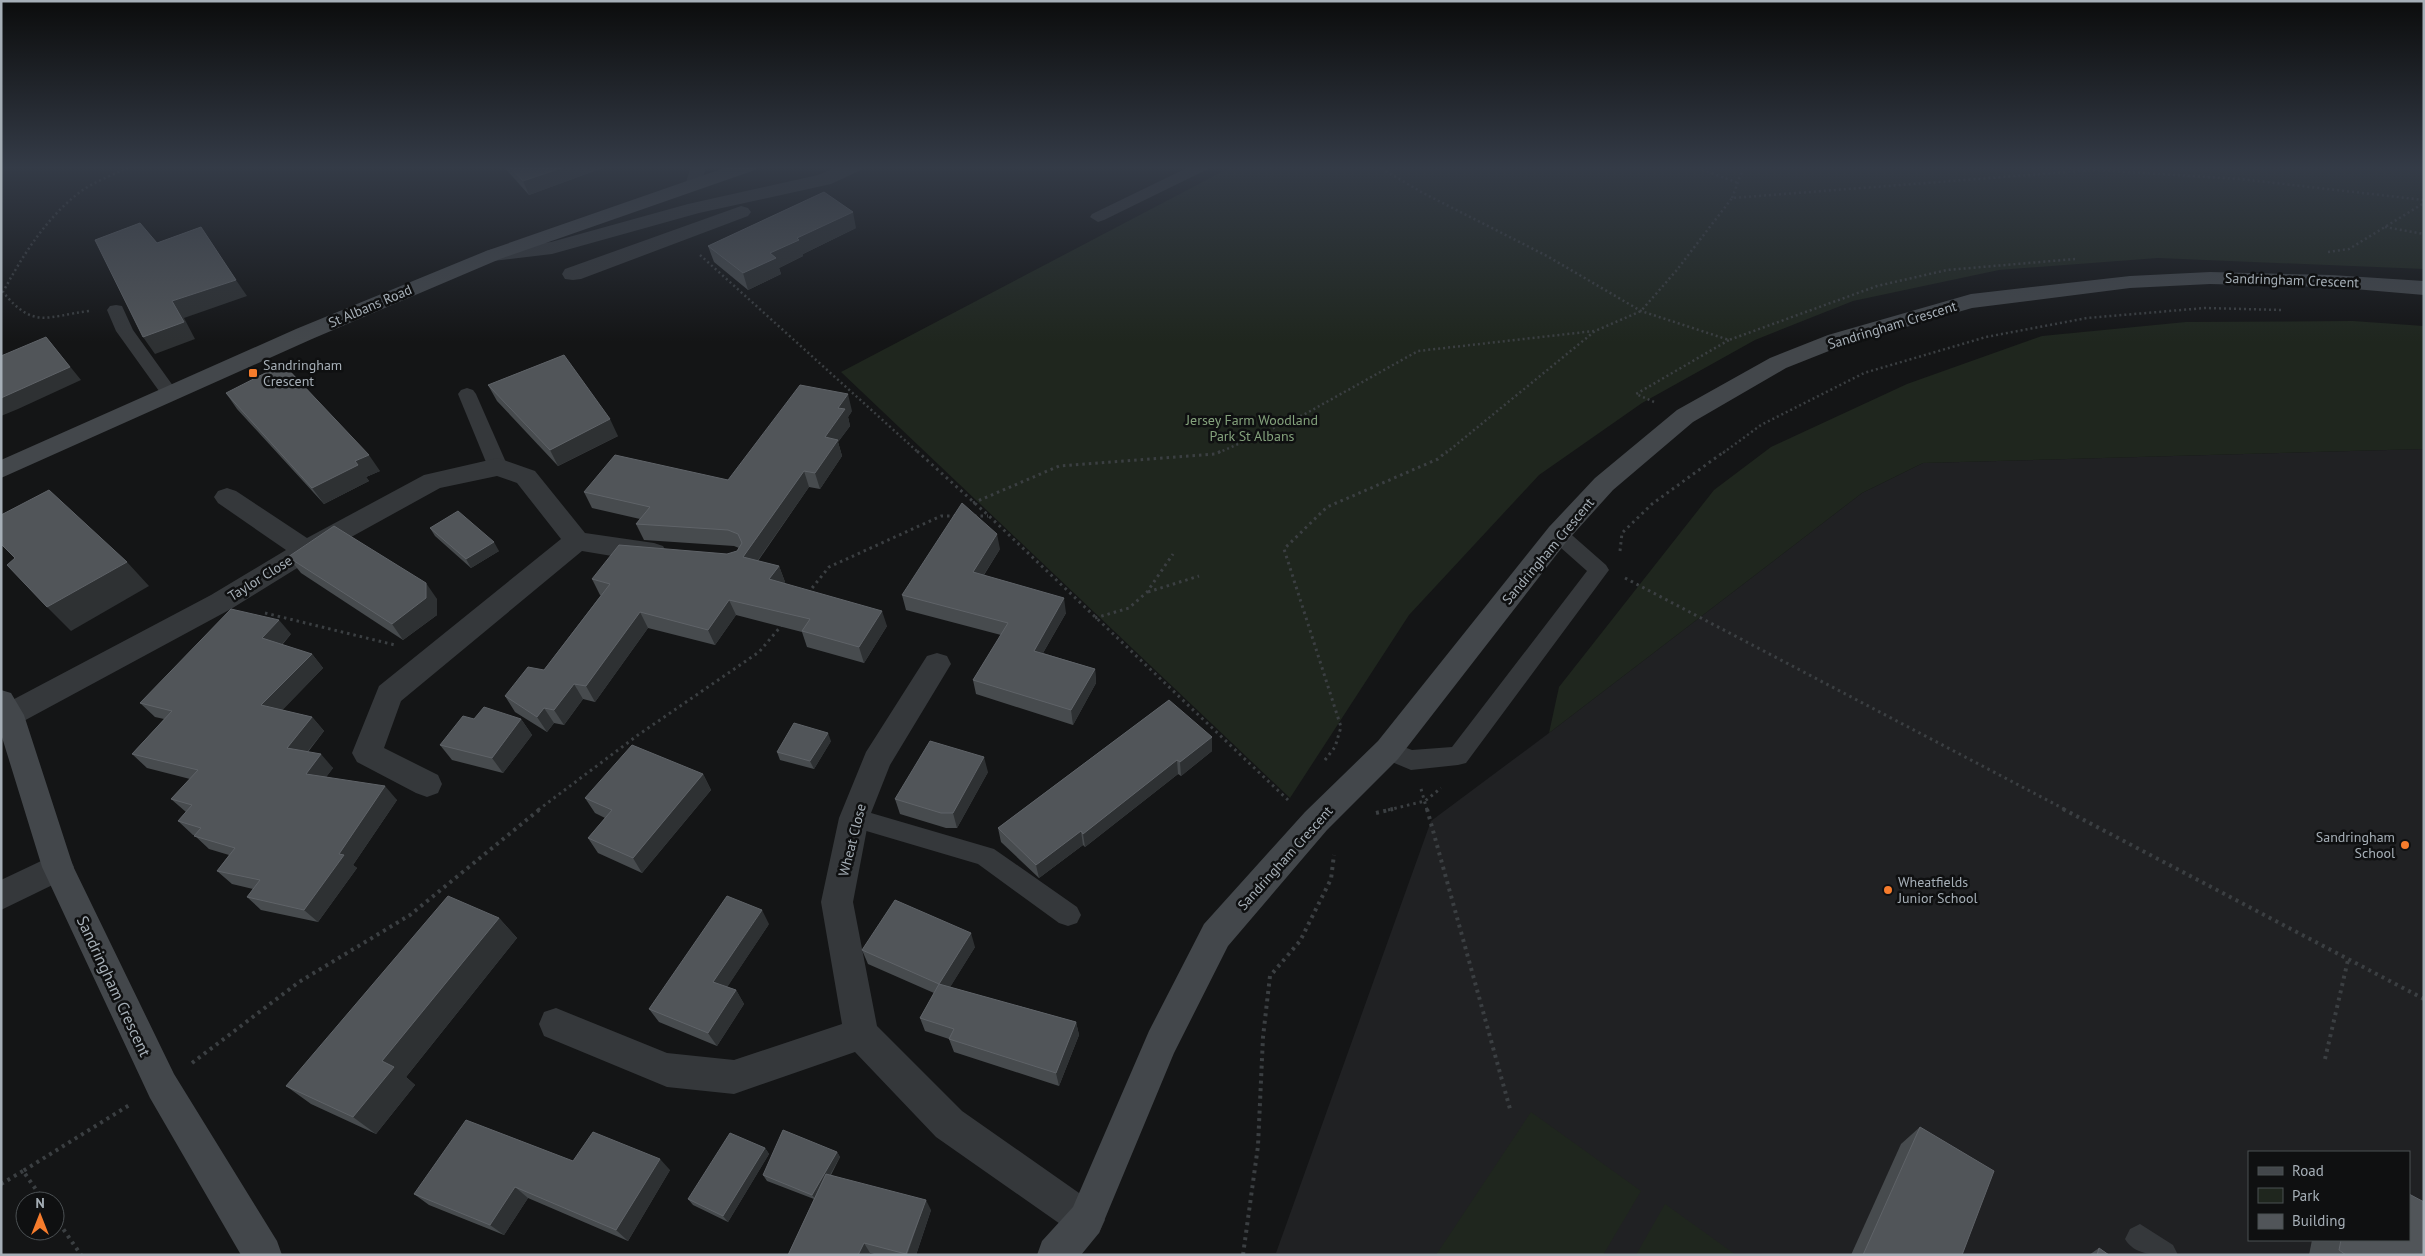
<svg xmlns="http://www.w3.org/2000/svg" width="2425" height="1256" font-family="'PT Sans',sans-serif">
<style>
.built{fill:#202123;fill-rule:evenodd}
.green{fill:#1f261e}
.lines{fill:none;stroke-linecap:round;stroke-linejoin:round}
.path-far2{stroke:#3b3f42;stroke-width:2.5;stroke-dasharray:2 3;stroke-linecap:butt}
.path-far1{stroke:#3b3f42;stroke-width:3;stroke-dasharray:2.5 4;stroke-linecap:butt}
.path{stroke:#3b3f42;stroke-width:4;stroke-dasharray:3 4.5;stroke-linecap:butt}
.lane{fill:#35383b;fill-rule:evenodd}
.street{fill:#35383b;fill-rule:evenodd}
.secondary{fill:#43474b;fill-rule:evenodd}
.wall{fill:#474b4e}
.shaded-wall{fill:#2e3133}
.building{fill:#515559;stroke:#5f6368}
.poi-dot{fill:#f67c2c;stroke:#0f1011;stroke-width:2}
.labels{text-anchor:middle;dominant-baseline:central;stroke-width:5;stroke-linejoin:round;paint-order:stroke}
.street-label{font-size:14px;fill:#a6afb7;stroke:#0f1011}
.poi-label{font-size:14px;fill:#a6afb7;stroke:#0f1011;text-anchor:start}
.park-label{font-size:14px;fill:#84a27c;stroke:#0f1011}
.near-street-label{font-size:16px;fill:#a6afb7;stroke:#0f1011}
</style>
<rect width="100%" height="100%" fill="#141516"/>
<path class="built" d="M 2424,449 L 2424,1255 L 1276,1253 L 1431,821 L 1549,733 L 1862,493 L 1923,463 ZM 2249,1152 L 2409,1152 L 2409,1240 L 2249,1240 Z"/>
<g class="green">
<polygon points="1233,166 2424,166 2424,269 2158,258 1999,270 1853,301 1755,340 1642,403 1539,475 1409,615 1290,798 841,372"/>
<polygon points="2353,321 2424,326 2424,449 1923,463 1862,493 1549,733 1559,687 1714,490 1771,447 1907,384 2042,336 2186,322"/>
<polygon points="1531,1112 1641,1191 1603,1255 1436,1255"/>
<polygon points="1665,1204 1736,1255 1636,1255"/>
</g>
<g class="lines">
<g class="path-far2">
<polyline points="1377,166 1423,193 1547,256 1641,311 1729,340 1877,286 1947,270 2075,259"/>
<polyline points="1693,166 1738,183"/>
<polyline points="1732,198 1744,166"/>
<polyline points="2385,227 2424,234"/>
<polyline points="2328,252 2349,249 2424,203"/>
<polyline points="700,255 919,453"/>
<path d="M 89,311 C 47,316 34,330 3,292 C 23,255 46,218 80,192 C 95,181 115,174 132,166"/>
<polyline points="1654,402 1636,394 1729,340"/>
<polyline points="1218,453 1305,414 1418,351 1594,331"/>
<polyline points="1446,453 1595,331 1641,311 1676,271 1732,198 2094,170 2240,179 2424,200"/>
<polyline points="1723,453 1761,425 1864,373 1986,337 2087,318 2205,308 2283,310"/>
</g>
<g class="path-far1">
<polyline points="917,451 989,516 1288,800"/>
<polyline points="973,503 1059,466 1215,454 1221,451"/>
<polyline points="974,516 988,516"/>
<polyline points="1620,551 1622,533 1652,504 1725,451"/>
<polyline points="1625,578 2066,810"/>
<polyline points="1148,592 1199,576"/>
<polyline points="808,593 829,567 941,516 958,516"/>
<polyline points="265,613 395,645"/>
<polyline points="1095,618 1129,608 1147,592 1173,554"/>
<polyline points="1325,760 1335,747 1341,727 1284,549 1327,507 1438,459 1447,451"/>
<polyline points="1421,789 1427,810"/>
<polyline points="538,810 638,735 759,652 782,625"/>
<polyline points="1388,810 1425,801 1441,788"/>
</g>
<g class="path">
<polyline points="1427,809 1510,1109"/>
<polyline points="2063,809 2424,999"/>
<polyline points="1376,813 1393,809"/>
<polyline points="2325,1059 2348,960"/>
<polyline points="192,1063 299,982 410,915 540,809"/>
<polyline points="1,1184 23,1171"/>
<polyline points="44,1201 23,1171 131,1104"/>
<polyline points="55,1217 81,1255"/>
<polyline points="1243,1255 1258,1146 1263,1037 1270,976 1300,941 1331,879 1334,855"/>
</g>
<g class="lane">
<polygon points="691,166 706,166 701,186 693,191 685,186"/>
<polygon points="1191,166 1211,166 1208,169 1104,220 1098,222 1090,217 1092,214"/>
<polygon points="116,305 122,306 133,330 176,390 179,394 176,398 164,398 116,331 107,310 110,306"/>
<polygon points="467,388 473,390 476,394 508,467 505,472 498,474 491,472 488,467 458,394 461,390"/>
<polygon points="1558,527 1565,529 1606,565 1609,570 1466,763 1458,765 1411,770 1380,757 1377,750 1380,743 1388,741 1412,750 1452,747 1587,571 1551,539 1548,534 1551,529"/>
<polygon points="854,808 994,849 1077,907 1081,915 1077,923 1068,926 1059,923 978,864 846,825 842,818 846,811"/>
<path d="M 2140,1224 L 2173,1245 L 2178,1255 C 2156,1255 2135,1256 2125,1239 L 2130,1229 Z"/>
</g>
<g class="street">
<polygon points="839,166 864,166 861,170 831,184 699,213 552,254 493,261 486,259 482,255 486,251 493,249 551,242 688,204 818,175"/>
<polygon points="741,206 748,208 751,212 748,216 581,279 573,280 565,279 562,274 565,269"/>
<polygon points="498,458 535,471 585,533 654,543 663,546 667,553 663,560 654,563 582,551 401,701 384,748 438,775 442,784 438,793 427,797 416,793 357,762 352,753 379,686 561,539 517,483 497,476 440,488 315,557 231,609 20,723 10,727 1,724 1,706 211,595 286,550 218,503 214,497 218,491 227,488 236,491 307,538 424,475"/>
<polygon points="937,653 947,656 951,664 890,765 869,818 853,902 877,1026 962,1111 1099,1207 1105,1220 1099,1233 1086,1239 1073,1233 936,1137 855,1052 734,1094 667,1087 544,1036 539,1024 544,1012 556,1008 667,1053 734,1060 842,1024 821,902 839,818 866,752 927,656"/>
<polygon points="58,853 69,857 74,867 69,877 1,910 1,880"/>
</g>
<g class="secondary">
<polygon points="730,166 758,166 755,170 500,259 312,339 1,478 1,460 296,329 486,251"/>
<polygon points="2210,272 2331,275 2424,281 2424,295 2331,287 2210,284 2130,288 1972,308 1844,345 1786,368 1693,422 1613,490 1567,541 1398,759 1327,830 1228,946 1174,1053 1099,1233 1081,1255 1037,1255 1042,1241 1073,1207 1149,1031 1204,924 1305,812 1378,741 1549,527 1595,478 1677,410 1770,358 1828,335 1971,294 2130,276"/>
<polygon points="1,690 11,693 24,715 73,866 174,1074 277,1241 282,1255 241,1255 150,1098 42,867 1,734"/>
</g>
</g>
<g class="wall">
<polygon points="503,166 605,166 605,167 529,195"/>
<polygon points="856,228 803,254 803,256 779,268 781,274 748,290 714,262 708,246"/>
<polygon points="488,385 618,436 558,466 497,401"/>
<polygon points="226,393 380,471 366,477 369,481 324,504 237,409"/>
<polygon points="852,411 848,417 850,426 838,442 842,456 820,489 809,487 758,561 779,566 785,582 784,583 887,626 864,663 807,647 802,632 736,615 715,645 648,628 595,702 583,699 564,725 554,723 547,732 515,712 505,696 544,670 601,595 600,595 592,579 727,554 737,551 739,548 734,546 644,540 636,524 640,519 592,508 584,492 728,480"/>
<polygon points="430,528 499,551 471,568 435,536"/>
<polygon points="1000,549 984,575 1066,613 1043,653 1095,669 1096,683 1073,725 976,694 973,680 1001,635 906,610 902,595"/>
<polygon points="288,557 437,599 437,615 403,640 301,573"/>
<polygon points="291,634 282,645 312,654 323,668 282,710 312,717 324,731 308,752 333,768 326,777 397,800 353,865 357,868 318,922 261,910 247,897 253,889 232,884 217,871 229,855 209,849 194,835 193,835 178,821 186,812 171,799 190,779 147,768 132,754 164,719 155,717 140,703"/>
<polygon points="1169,700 1212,751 1181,776 1178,774 1085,847 1083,845 1039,878 1001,842 998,828"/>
<polygon points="474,719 521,719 532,735 503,773 452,760 440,745"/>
<polygon points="831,741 814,769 780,760 777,752"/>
<polygon points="988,772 957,828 946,828 900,814 895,799"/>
<polygon points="703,774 711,790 642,873 598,853 588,838 605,818 595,813 585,798"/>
<polygon points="499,918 517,938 406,1077 415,1085 376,1134 311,1104 286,1086"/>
<polygon points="769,924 727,987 736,990 744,1004 717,1046 659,1022 649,1009"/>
<polygon points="975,947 950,987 1076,1022 1079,1035 1059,1086 954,1052 949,1039 925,1031 920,1018 934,993 868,964 862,950"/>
<polygon points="1920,1127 1962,1255 1851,1255 1901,1144"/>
<polygon points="765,1148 769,1154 728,1222 693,1205 688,1199"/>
<polygon points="837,1152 840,1157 831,1175 931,1210 916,1255 878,1255 870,1253 870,1255 788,1255 814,1199 767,1181 763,1175"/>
<polygon points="573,1161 670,1170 628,1241 528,1198 504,1235 429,1205 414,1194"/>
<polygon points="2312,1240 2409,1240 2424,1255 2309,1255"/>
<polygon points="2099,1248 2109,1255 2089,1255"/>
</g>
<g class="shaded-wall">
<polygon points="567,166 605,166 605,167 529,195 523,181"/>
<polygon points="853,212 856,228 803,254 803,256 779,268 781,274 748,290 743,273 770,253 797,238"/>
<polygon points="236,280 247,296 184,318 195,339 155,354 143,337 172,301"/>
<polygon points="46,337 81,380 18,409 1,416 1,398"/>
<polygon points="848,394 852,411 848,417 850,426 838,442 842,456 820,489 815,473 825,437 838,408"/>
<polygon points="610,419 618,436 558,466 550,450"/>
<polygon points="369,455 380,471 366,477 369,481 324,504 312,488 355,461"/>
<polygon points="804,471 809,487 749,573 743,557"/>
<polygon points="997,534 1000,549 976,587 973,572"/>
<polygon points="494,542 499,551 471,568 466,559"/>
<polygon points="127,562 149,586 71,631 47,607"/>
<polygon points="779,566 785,582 775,595 769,579"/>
<polygon points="426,583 437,599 437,615 403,640 392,624"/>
<polygon points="1064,598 1066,613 1036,665 1034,651"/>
<polygon points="729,600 736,615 715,645 708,630"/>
<polygon points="882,611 887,626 864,663 859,647"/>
<polygon points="640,612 648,628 595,702 586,686"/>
<polygon points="279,620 291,634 274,653 262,638"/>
<polygon points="312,654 323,668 273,720 261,705"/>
<polygon points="1095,669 1096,683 1073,725 1071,710"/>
<polygon points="574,684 583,699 564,725 554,710"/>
<polygon points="544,708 554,723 547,732 537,717"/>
<polygon points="312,717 324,731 299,762 287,748"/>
<polygon points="521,719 532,735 503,773 492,758"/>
<polygon points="828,733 831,741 814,769 810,761"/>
<polygon points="1212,737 1212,751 1181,776 1180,762"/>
<polygon points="321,754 333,768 318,788 306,774"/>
<polygon points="984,757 988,772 957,828 953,813"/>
<polygon points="1177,760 1178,774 1085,847 1083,834"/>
<polygon points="703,774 711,790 642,873 633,858"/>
<polygon points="385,786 397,800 353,865 357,868 318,922 304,910 339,854"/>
<polygon points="1081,831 1083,845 1039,878 1036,865"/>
<polygon points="762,910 769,924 722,995 713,982"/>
<polygon points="499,918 517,938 406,1077 415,1085 376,1134 353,1117 382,1061"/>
<polygon points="971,933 975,947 944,997 939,984"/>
<polygon points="736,990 744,1004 717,1046 708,1033"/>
<polygon points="1076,1022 1079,1035 1059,1086 1056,1073"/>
<polygon points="765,1148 769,1154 728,1222 723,1216"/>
<polygon points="837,1152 840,1157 816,1200 812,1195"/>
<polygon points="660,1159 670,1170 628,1241 616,1230"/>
<polygon points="515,1187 528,1198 504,1235 490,1225"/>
<polygon points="926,1200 931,1210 916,1255 907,1255"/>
<polygon points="864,1243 870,1253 870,1255 858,1255"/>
</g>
<g class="building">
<polygon points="509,166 567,166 523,181"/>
<polygon points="824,192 853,212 797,238 799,240 770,253 776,258 743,273 708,246"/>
<polygon points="140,223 157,243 201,227 236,280 172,301 184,322 143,337 95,240"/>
<polygon points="46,337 70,367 1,398 1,356"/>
<polygon points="564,355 610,419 550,450 488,385"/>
<polygon points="283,364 369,455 355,461 358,465 312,488 226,393"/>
<polygon points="800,385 848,394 838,408 845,409 825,437 838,440 815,473 804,471 743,557 779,566 769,579 882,611 859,647 802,631 810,619 729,600 708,630 640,612 586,686 574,684 554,710 544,708 537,717 505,696 528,667 544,670 610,584 592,579 619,545 727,554 737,551 742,543 738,534 728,530 636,524 650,507 584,492 615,455 728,480"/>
<polygon points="49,490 127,562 47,607 7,565 15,558 1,544 1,515"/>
<polygon points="962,503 997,534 973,572 1064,598 1034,651 1095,669 1071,710 973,680 1008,623 902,595"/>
<polygon points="458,511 494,542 466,559 430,528"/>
<polygon points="334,526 426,583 426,598 392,624 288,557"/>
<polygon points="231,609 279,620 262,638 312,654 261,705 312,717 287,748 321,754 306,774 385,786 339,854 344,855 304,910 247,897 260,880 217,871 235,848 194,836 201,828 178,821 192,805 171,799 198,770 132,754 172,711 140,703"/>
<polygon points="1169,700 1212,737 1180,762 1177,760 1083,834 1081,831 1036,865 998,828"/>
<polygon points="484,707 521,719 492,758 440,745 463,716 474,719"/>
<polygon points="794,723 828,733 810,761 777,752"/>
<polygon points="930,741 984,757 953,813 941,813 895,799"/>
<polygon points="632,745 703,774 633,858 588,838 612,810 585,798"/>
<polygon points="448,896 499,918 382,1061 394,1067 353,1117 286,1086"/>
<polygon points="727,896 762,910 713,982 736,990 708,1033 649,1009"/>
<polygon points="895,900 971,933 939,984 862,950"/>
<polygon points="939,984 1076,1022 1056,1073 949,1039 954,1029 920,1018"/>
<polygon points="466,1120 573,1161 593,1132 660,1159 616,1230 515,1187 490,1225 414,1194"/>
<polygon points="1920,1127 1994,1171 1962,1255 1863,1255"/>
<polygon points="783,1130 837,1152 812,1195 763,1175"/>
<polygon points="730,1133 765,1148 723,1216 688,1199"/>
<polygon points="826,1174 926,1200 906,1254 864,1243 858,1255 788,1255"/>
<polygon points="2409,1194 2424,1202 2424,1255 2346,1255 2339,1250 2341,1240 2409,1240"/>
<polygon points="2099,1248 2109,1255 2097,1255"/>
</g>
<linearGradient id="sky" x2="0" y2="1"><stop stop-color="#0b0c0c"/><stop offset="0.49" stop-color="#343b47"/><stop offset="1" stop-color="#343b47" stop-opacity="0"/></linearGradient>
<rect width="2425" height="342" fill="url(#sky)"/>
<g class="poi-dot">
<rect x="248" y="368" width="10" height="10" rx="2.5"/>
<circle cx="2405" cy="845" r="5"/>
<circle cx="1888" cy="890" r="5"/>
</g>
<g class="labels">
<g class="street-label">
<text transform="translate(2292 280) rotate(2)">Sandringham Crescent</text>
<text transform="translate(370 306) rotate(-23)">St Albans Road</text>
<text transform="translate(1892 325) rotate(-17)">Sandringham Crescent</text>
<text transform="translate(1548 551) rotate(-50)">Sandringham Crescent</text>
<text transform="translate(260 578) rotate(-32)">Taylor Close</text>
<text transform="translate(852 840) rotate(-76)">Wheat Close</text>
<text transform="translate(1285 858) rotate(-48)">Sandringham Crescent</text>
</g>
<g class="poi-label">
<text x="263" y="365">Sandringham<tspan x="263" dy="16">Crescent</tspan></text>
<text x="2395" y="837" text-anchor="end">Sandringham<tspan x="2395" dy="16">School</tspan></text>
<text x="1898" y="882">Wheatfields<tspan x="1898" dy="16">Junior School</tspan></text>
</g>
<g class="park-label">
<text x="1252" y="420">Jersey Farm Woodland<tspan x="1252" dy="16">Park St Albans</tspan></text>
</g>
<g class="near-street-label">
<text transform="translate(114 986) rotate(65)">Sandringham Crescent</text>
</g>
</g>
<rect width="2425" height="1256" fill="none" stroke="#a6afb7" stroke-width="5"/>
<rect x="2248" y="1151" width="162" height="90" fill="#0f1011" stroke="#4b5053"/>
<rect x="2258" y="1167" width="25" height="8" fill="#43474b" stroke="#4b5053"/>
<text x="2292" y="1176" font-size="15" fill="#a6afb7">Road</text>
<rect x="2258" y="1188" width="25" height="15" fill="#1f261e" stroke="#4b5053"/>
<text x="2292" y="1201" font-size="15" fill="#a6afb7">Park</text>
<rect x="2258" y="1214" width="25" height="15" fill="#515559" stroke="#4b5053"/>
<text x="2292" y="1226" font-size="15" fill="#a6afb7">Building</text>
<g transform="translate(40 1216)"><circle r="24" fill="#0f1011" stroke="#4b5053"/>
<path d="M0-4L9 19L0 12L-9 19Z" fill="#f67c2c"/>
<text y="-8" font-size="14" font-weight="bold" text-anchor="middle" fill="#a6afb7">N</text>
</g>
</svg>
